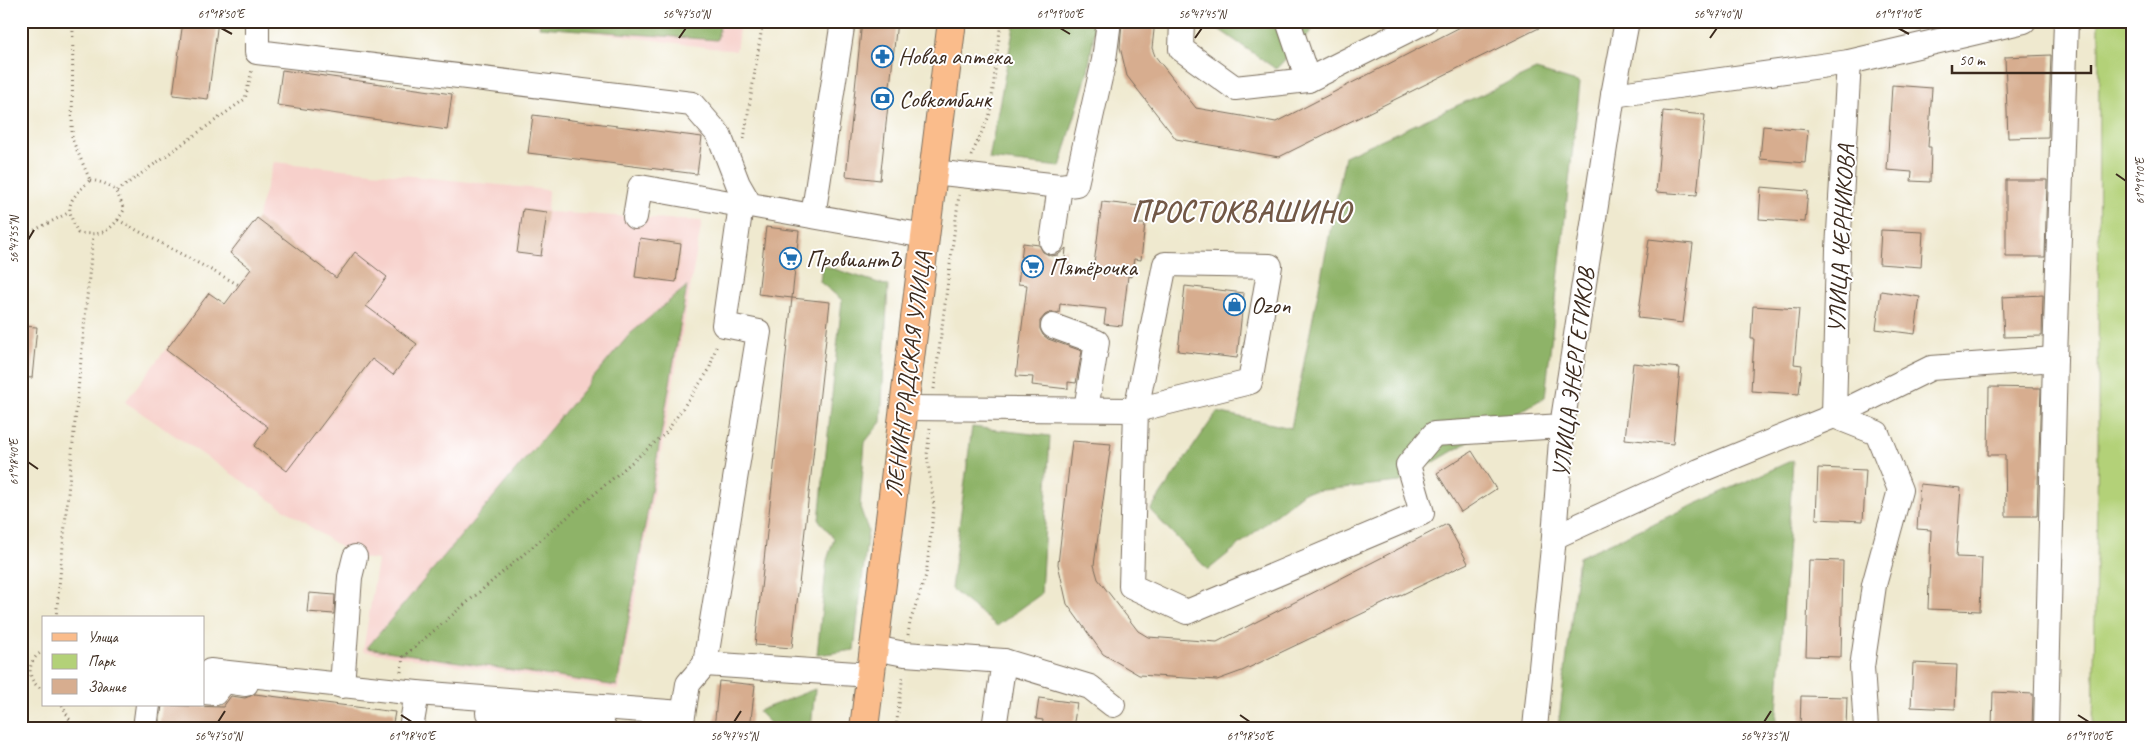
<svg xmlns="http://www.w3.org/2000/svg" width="2154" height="749" font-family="Caveat,sans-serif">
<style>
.built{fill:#f7d0cb}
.green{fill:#b3d178;stroke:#777e4b}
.forest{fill:#8eb368;stroke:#646e43}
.building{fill:#d7ad8f}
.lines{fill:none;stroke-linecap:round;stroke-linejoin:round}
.minor-casing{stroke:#7a6d5c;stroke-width:26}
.major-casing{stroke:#7a6d5c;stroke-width:30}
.path{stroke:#7a6d5c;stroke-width:3;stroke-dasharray:1 4;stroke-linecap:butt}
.minor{stroke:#fff;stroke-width:24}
.major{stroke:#fabc8b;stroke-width:28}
.ticks{fill:none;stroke:#3b2a1e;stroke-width:2}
.labels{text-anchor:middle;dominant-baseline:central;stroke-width:4;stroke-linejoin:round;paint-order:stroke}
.poi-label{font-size:24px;fill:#3b2a1e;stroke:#fff;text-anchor:start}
.street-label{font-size:24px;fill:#3b2a1e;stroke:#fff}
.district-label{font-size:29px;font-weight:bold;letter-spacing:1px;fill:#725846;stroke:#fff}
.neatline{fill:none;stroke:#3b2a1e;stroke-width:2}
.ticks-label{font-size:12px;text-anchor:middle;fill:#3b2a1e}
</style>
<rect width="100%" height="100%" fill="#fff"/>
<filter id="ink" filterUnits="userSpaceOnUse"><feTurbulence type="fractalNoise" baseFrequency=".02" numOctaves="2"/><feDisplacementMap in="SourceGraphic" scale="10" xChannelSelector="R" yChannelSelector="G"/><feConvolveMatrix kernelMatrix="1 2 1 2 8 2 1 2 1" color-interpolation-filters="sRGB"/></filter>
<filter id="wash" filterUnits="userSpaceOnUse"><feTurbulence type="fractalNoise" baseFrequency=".0096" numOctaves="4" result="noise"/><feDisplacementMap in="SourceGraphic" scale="20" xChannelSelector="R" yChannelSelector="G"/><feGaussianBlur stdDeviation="1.12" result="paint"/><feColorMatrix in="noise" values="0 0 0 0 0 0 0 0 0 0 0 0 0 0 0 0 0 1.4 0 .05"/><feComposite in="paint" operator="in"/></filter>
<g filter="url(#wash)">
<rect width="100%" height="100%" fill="#efe9cf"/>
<g class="built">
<polygon points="511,21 740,21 736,51"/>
<polygon points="274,162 548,190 547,212 702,221 619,690 363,651 378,560 355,557 125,402 209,293 235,312 241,303 231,295 251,269 230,253 257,218"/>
</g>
<polygon class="green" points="2099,21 2133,21 2133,728 2093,728 2098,446"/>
<g class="forest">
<polygon points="540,21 721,21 717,40 539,27"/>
<polygon points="1015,21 1096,21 1088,71 1060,167 989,159"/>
<polygon points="1207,21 1328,21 1316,26 1276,69"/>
<polygon points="1536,70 1580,83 1545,397 1400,482 1304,492 1208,570 1150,510 1217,412 1291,428 1345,156"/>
<polygon points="822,265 888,286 881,422 865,442 860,507 868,530 854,650 817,655 827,560 834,539 819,520 842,300 820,282"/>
<polygon points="687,286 617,686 367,648 630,334"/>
<polygon points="972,427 1050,436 1041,594 997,626 951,589"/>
<polygon points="1793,460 1776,728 1558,728 1579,557"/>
<polygon points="815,689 811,728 775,728 758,711"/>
</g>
<g id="blocks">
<g class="building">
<polygon points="183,21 218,21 208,99 173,95"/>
<polygon points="862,21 897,21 880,180 846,176"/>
<polygon points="1122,21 1155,21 1152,48 1155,56 1196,108 1276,122 1472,21 1553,21 1279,157 1176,139 1127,76 1120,47"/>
<polygon points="2051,55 2048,137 2008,138 2005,57"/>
<polygon points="282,70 452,94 447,130 277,105"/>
<polygon points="1892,85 1932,88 1928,147 1931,147 1930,182 1911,181 1912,172 1887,170"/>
<polygon points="1663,111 1705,115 1697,195 1656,192"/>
<polygon points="533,115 702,137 697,174 528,153"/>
<polygon points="1763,126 1808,130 1805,163 1760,159"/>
<polygon points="2006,180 2047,180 2045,257 2006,257"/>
<polygon points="1761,187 1808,191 1805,222 1759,219"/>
<polygon points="1102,202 1140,206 1138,224 1145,224 1141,260 1134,259 1131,277 1128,276 1122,326 1104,324 1106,309 1060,304 1059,313 1051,312 1045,315 1040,321 1040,329 1043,335 1048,339 1082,351 1076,383 1068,382 1068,389 1032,385 1033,377 1016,376 1027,285 1018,284 1023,243 1039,245 1043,252 1051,256 1058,255 1066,248 1064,269 1093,272"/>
<polygon points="523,209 547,212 541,256 517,253"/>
<polygon points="257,218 336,278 355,252 387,277 366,306 417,344 393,375 372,359 287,471 254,446 268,427 166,350 209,293 225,304 251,269 230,253"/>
<polygon points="766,227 799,231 792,298 758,294"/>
<polygon points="1881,230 1923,232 1921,267 1879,264"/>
<polygon points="640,238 681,244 676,282 635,277"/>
<polygon points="1649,239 1693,244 1683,323 1638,318"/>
<polygon points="1185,286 1244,293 1237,358 1178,351"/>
<polygon points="1881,291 1920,297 1915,334 1876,329"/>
<polygon points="2043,295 2042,336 2004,337 2002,297"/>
<polygon points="792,298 830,302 792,648 755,645"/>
<polygon points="1753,306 1799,309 1794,364 1802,365 1799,394 1751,391 1754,339 1751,339"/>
<polygon points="21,326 37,327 32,378 21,377"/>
<polygon points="1633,363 1680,368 1673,444 1625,439"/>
<polygon points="1989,387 2041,388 2037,516 2006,516 2005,455 1988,455"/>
<polygon points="1072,441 1111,444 1094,565 1098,579 1138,631 1148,637 1217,642 1447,524 1468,563 1242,671 1217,680 1139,675 1103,654 1067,604 1058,564"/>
<polygon points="1472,451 1496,489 1461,512 1437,473"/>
<polygon points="1818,468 1866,470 1863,521 1816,519"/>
<polygon points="1920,484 1961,488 1956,557 1982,558 1980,611 1928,609 1931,530 1917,529"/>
<polygon points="1809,560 1843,561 1841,657 1806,656"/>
<polygon points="309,593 335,595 334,614 307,612"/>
<polygon points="1913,663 1957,665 1955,709 1911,707"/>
<polygon points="719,681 755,685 750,728 714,728"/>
<polygon points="1993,692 2033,694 2032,728 1992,728"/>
<polygon points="255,694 395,712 392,728 159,728 162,705 223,707 231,696 245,698"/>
<polygon points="1801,696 1847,697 1846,728 1800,728"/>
<polygon points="1039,698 1077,703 1073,728 1042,728 1043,720 1036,719"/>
</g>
</g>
</g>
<g filter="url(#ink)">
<use href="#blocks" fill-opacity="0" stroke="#7a6d5c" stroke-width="1"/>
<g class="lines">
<defs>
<g id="minor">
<polyline points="257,21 257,52 692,104 719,135 738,184 750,205 925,236"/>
<polyline points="1182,21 1181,49 1235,88 1308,80 1426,21"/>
<polyline points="1288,21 1308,80"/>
<polyline points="1849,62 1838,249 1834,416 1877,433 1900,490 1874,585 1862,667 1866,728"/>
<polyline points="1613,95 1849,62 2024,21"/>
<polyline points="933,172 1060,186 1052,242"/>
<polyline points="1060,186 1076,184 1104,60 1109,21"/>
<polyline points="813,216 843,21"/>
<polyline points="635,217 640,187 741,205"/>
<polyline points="1053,326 1097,342 1086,409"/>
<polyline points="904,408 1136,410 1250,382 1270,266 1165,264 1136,410 1131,586 1187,612 1422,513 1408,465 1434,434 1562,426"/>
<polyline points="1554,537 1699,471 1834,416 1931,368 2055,359"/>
<polyline points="874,648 905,654 1004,661 994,728"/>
<polyline points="1004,661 1090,687 1113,705"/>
<polyline points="705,664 759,332 724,325 741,205 750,205"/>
<polyline points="210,671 417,693 682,713"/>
<polyline points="342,686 350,577 355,557"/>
<polyline points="204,692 215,693 225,681 246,684"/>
<polyline points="488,713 604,728"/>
<polyline points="145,728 148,705"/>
<polyline points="411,728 417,693"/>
<polyline points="681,728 688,684 705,664 871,675"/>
<polyline points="1535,728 1554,537 1562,426 1613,95 1627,21"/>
<polyline points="2046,728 2055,359 2066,21"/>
</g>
<polyline id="major" points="864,728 952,21"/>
</defs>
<use href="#minor" class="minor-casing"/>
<use href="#major" class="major-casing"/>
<g class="path">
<polyline points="73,21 72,139 90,180"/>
<polyline points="744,139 763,21"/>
<polyline points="971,156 990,114 1001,21"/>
<path d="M 90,180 C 113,184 116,188 124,210 C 111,232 103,236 78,233 C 64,204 68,202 90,180 Z"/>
<polyline points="117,191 245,99 252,70"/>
<polyline points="118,220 239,285"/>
<polyline points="21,237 68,213"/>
<polyline points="934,389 959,195"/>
<polyline points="56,618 93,235"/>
<polyline points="908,635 910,622 926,575 934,507 927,455 930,428"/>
<path d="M 44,651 C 26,659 25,682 44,690"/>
<polyline points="401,672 403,657 665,434 709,370 717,344"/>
<polyline points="62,705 74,728"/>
<polyline points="21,723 28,728"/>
<polyline points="896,728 903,674"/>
</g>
<use href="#minor" class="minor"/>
<use href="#major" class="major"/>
</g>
</g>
<path class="ticks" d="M 221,28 L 232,34M 1060,28 L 1070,34M 1898,28 L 1909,34M 679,38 L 686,28M 1195,38 L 1202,28M 1710,38 L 1717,28M 2116,174 L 2126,181M 28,240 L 34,230M 28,462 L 38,469M 401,715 L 412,722M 1240,715 L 1250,722M 2078,715 L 2089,722M 218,722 L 225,711M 734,722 L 741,711M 1764,722 L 1771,711"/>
<defs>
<symbol id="pharmacy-ring" viewBox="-11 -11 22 22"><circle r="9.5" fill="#fff" stroke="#1f6fb2" stroke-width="1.5"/><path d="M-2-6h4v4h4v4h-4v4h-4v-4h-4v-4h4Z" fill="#1f6fb2"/></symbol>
<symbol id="bank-ring" viewBox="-11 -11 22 22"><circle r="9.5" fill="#fff" stroke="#1f6fb2" stroke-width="1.5"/><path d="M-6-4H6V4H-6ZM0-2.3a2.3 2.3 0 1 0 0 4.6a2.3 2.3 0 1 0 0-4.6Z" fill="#1f6fb2"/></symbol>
<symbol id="supermarket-ring" viewBox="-11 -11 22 22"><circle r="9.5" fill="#fff" stroke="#1f6fb2" stroke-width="1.5"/><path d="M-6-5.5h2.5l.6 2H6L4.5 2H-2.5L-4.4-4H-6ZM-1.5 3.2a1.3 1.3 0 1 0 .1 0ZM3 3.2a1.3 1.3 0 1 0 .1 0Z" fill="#1f6fb2"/></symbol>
<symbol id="shop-ring" viewBox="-11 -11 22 22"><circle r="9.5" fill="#fff" stroke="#1f6fb2" stroke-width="1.5"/><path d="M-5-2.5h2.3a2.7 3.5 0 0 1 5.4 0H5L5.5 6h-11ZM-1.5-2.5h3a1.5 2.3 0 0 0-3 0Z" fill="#1f6fb2"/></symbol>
</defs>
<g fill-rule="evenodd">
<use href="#pharmacy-ring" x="870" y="44" width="25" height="25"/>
<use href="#bank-ring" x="870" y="86" width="25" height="25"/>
<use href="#supermarket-ring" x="778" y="246" width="25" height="25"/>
<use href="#supermarket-ring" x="1020" y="254" width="25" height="25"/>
<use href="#shop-ring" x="1222" y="292" width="25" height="25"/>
</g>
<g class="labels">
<g class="poi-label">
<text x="898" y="56">Новая аптека</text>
<text x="899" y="99">Совкомбанк</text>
<text x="806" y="259">ПровиантЪ</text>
<text x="1049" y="267">Пятёрочка</text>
<text x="1251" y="305">Ozon</text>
</g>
<g class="street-label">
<text transform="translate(1841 239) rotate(-87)">УЛИЦА ЧЕРНИКОВА</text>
<text transform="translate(1573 373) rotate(-83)">УЛИЦА ЭНЕРГЕТИКОВ</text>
<text transform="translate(908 374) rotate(-83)">ЛЕНИНГРАДСКАЯ УЛИЦА</text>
</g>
<g class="district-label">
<text x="1241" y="211">ПРОСТОКВАШИНО</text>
</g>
</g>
<rect width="2154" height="749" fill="none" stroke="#fff" stroke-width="55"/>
<rect x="42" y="616" width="162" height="90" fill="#ffffff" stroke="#b1aaa5"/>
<rect x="52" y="633" width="25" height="8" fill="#fabc8b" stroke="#b1aaa5"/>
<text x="88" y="642" font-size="15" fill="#3b2a1e">Улица</text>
<rect x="52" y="654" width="25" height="15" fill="#b3d178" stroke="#b1aaa5"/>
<text x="88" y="666" font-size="15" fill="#3b2a1e">Парк</text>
<rect x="52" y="679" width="25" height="15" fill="#d7ad8f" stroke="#b1aaa5"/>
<text x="88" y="692" font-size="15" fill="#3b2a1e">Здание</text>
<path d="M1952 65v8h139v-8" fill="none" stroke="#3b2a1e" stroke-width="2.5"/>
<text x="1959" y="65" font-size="15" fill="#3b2a1e" stroke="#ffffff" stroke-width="4" paint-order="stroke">50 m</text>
<rect x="28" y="28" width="2098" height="694" class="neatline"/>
<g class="ticks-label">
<text x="221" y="18">61°18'50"E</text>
<text x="686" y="18">56°47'50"N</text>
<text x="1060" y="18">61°19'00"E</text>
<text x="1202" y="18">56°47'45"N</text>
<text x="1717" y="18">56°47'40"N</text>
<text x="1898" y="18">61°19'10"E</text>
<text transform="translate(2140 181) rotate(-90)" y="4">61°19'10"E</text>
<text transform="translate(14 240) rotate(-90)" y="4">56°47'55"N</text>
<text transform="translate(14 462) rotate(-90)" y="4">61°18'40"E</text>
<text x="218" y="740">56°47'50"N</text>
<text x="412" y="740">61°18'40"E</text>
<text x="734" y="740">56°47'45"N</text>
<text x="1250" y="740">61°18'50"E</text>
<text x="1764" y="740">56°47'35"N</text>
<text x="2089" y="740">61°19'00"E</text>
</g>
</svg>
